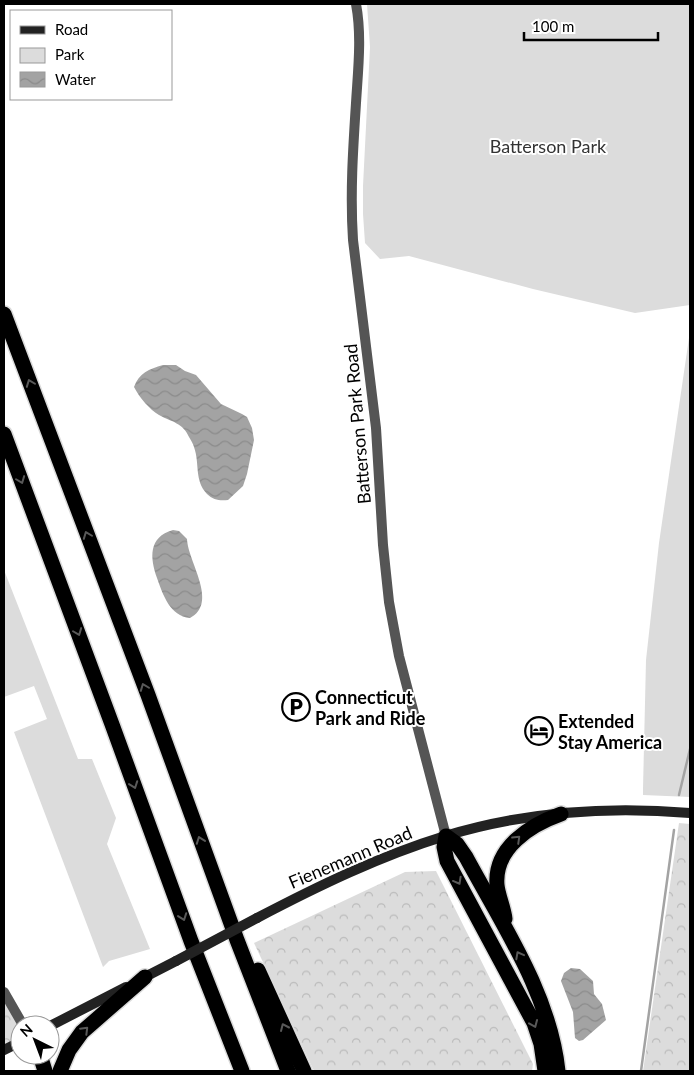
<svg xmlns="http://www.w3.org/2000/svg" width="694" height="1075" font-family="Lato,sans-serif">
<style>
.green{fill:#dcdcdc}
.forest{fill:url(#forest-crowns)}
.water{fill:url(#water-waves)}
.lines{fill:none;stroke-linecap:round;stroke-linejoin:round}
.stream{stroke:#a3a3a3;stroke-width:2.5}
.highway-casing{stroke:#dbdbdb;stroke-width:18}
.street{stroke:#555;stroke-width:10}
.secondary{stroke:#222;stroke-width:10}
.highway{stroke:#000;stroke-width:15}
.secondary-bridge{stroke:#222;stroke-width:10}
.oneway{stroke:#595959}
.labels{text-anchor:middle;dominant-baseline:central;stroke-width:4;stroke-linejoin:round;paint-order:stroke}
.park-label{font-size:18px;fill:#333;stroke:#fff}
.street-label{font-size:18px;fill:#000;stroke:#fff}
.poi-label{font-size:18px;font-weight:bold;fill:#000;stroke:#fff;text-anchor:start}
</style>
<defs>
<pattern id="forest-crowns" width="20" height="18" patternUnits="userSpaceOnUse" patternTransform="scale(1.25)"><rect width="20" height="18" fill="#dcdcdc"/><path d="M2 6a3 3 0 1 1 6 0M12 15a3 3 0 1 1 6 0" fill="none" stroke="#bbb"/></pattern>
<pattern id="water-waves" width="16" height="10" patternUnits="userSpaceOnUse" patternTransform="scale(1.25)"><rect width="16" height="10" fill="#a3a3a3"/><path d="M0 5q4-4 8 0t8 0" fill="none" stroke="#8b8b8b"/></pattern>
</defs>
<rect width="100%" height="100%" fill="#fff"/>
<g class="green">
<polygon points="367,4 690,4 690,305 635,313 533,289 409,256 380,259 365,243 363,214 363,186 370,47"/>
<polygon points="690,331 690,797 643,795 643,789 646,660 659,543"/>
<polygon points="4,570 78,759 92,759 116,818 107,844 150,949 109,961 103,967 14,732 47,719 34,686 4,697"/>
</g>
<g class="forest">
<polygon points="679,823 690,824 690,1071 643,1071"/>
<polygon points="436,871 533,1064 532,1071 314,1071 254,943 405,872"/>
<polygon points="4,995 20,1025 20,1042 4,1049"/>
</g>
<g class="water">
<path d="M 163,365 L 176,365 L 185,371 L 196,375 L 221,404 L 242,414 L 247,417 L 252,428 L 254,440 L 247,474 L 243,486 L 228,500 C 220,501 213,500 207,494 C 194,480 200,464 194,447 C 193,444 191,440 189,437 C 183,423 172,422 159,415 C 150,410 139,397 134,387 C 139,373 149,369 163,365 Z"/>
<path d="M 173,530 L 179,531 L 187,539 C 188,562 219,603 190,618 C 170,616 163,595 157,578 C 150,558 148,537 173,530 Z"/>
<polygon points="571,968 580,969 593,981 594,994 602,1004 606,1020 583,1040 579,1041 575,1038 573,1012 561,981 564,973"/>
</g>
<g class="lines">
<g class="stream">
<polyline points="679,795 690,749"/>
<polyline points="641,1071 674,830"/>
</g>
<defs>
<g id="highway">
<polyline points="4,314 148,695 237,940 288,1071"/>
<polyline points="4,434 113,727 191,941 242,1071"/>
<path d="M 505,919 C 504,908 498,896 497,885 C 494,848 530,825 561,814"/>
<polyline points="258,970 304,1071"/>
<polyline points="40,1055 45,1071"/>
<polyline points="60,1071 69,1050 82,1032 145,977"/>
<path d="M 545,1071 L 541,1044 L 534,1023 L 447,861 L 444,847 L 446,836 L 457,844 L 466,857 C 502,924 550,994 558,1071"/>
</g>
</defs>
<use href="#highway" class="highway-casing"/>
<g class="street">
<path d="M 356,4 C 362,36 358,70 356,103 C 353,149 350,194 353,240 L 376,428 L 383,545 L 389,602 L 399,656 L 446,836"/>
<polyline points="4,992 23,1025"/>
</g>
<g class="secondary">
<path d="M 257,918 C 318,886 380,856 445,836 C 524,812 608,806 690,813"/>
<polyline points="139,980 176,961"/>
<polyline points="50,1026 126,987"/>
<polyline points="4,1050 20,1042"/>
</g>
<use href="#highway" class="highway"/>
<polyline class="secondary-bridge" points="176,961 257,918"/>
</g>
<defs><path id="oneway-chevron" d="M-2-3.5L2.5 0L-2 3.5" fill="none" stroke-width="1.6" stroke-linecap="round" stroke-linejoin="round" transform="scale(1.25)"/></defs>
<g class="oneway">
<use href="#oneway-chevron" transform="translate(30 383) rotate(-111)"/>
<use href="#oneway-chevron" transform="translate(21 480) rotate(69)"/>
<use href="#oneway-chevron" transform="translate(87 535) rotate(-111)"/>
<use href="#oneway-chevron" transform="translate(78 632) rotate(69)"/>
<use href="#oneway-chevron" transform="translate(144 687) rotate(-111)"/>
<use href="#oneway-chevron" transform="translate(134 785) rotate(70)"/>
<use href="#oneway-chevron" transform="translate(517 839) rotate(-44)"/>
<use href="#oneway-chevron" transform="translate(200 840) rotate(-110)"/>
<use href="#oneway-chevron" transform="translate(458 881) rotate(61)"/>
<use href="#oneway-chevron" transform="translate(183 917) rotate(70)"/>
<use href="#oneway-chevron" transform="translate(519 955) rotate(-118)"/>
<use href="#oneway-chevron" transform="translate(534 1024) rotate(67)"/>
<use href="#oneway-chevron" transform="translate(284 1027) rotate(-114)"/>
<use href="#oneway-chevron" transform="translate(85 1030) rotate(-45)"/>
</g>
<defs>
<symbol id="parking-ring" viewBox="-11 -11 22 22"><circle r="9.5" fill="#fff" stroke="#000" stroke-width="1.5"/><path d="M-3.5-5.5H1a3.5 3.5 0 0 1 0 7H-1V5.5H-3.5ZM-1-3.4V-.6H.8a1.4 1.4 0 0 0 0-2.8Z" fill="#000"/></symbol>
<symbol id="hotel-ring" viewBox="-11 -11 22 22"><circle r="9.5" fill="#fff" stroke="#000" stroke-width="1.5"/><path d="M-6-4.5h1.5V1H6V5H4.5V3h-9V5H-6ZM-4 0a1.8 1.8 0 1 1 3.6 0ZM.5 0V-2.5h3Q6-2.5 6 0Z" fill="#000"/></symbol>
</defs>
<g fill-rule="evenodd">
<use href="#parking-ring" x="280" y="691" width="32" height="32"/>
<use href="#hotel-ring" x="523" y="715" width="32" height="32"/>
</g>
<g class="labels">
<g class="park-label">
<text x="548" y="146">Batterson Park</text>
</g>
<g class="street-label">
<text transform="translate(357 424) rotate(-95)">Batterson Park Road</text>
<text transform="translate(350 857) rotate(-23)">Fienemann Road</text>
</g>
<g class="poi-label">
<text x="315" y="697">Connecticut<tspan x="315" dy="21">Park and Ride</tspan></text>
<text x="558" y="721">Extended<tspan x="558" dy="21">Stay America</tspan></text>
</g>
</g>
<rect width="694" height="1075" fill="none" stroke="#000000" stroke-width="10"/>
<rect x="10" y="10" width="162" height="90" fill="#ffffff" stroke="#999999"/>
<rect x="20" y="26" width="25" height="8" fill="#222222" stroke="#999999"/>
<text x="55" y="35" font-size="15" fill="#000000">Road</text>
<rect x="20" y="48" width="25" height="15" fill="#dcdcdc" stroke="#999999"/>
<text x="55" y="60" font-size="15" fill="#000000">Park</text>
<rect x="20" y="72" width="25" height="15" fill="url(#water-waves)" stroke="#999999"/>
<text x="55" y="85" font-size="15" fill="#000000">Water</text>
<g transform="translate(35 1040) rotate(318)"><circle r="24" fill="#ffffff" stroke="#999999"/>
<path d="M0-4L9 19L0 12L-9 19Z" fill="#000000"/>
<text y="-8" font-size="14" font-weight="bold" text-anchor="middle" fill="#000000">N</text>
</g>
<path d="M524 32v8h134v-8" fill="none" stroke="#000000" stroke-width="2.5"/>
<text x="532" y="32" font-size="15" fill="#000000" stroke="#ffffff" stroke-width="4" paint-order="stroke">100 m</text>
</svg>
